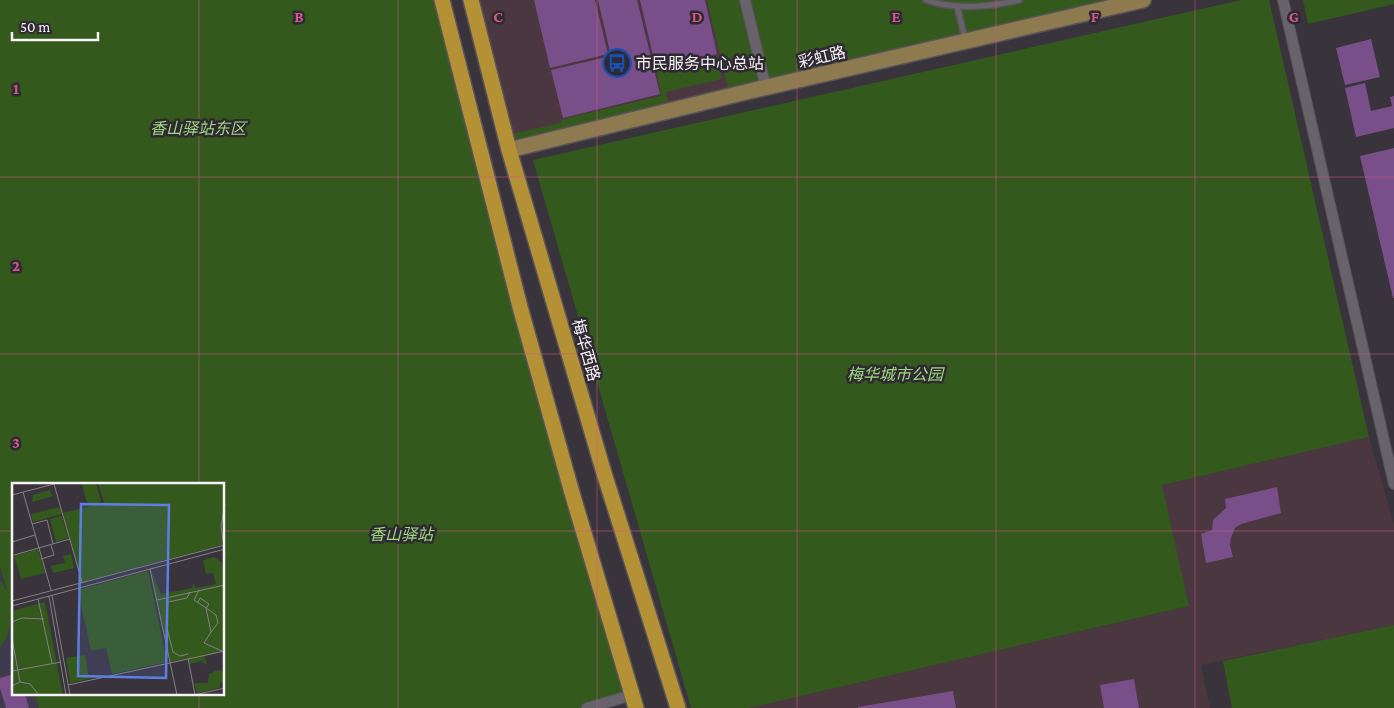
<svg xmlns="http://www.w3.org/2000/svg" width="1394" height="708" font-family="'Crimson Pro','Noto Sans SC',serif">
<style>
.commercial{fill:#4b373f}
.education{fill:#3e3b4c}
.green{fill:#34591d}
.building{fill:#794f89}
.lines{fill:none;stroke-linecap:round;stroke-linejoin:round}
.lane-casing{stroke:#585359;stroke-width:8}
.street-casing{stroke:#585359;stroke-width:12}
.secondary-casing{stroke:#585359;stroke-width:18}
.primary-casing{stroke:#585359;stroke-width:18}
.lane{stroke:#68626a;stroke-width:5}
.street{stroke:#68626a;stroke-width:10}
.secondary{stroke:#8e7a4f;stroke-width:15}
.primary{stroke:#b49135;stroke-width:15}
.grid{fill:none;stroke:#d2598a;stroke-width:1;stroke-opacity:0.55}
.labels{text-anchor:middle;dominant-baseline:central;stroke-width:5;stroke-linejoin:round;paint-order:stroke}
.street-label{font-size:16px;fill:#f6f2f7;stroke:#2f2a31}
.poi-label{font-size:16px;fill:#f6f2f7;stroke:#2f2a31;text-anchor:start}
.park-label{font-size:16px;font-style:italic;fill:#9fd980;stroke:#2f2a31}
.inset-road{fill:none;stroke:#858086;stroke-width:1}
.view{fill:#5e7fe1;fill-opacity:0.15;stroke:#5e7fe1;stroke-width:2.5}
.inset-edge{fill:none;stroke:#f6f2f7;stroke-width:2.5}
.grid-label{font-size:16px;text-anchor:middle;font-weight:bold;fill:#d2598a;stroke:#2f2a31;stroke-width:5;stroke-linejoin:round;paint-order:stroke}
</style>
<rect width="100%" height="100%" fill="#39343b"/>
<g class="commercial">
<polygon points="471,0 745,0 766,88 510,149"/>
<polygon points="1369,437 1394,525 1394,625 1201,665 1210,708 749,708 1189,606 1161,485"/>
</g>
<polygon class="education" points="0,568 14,617 14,694 35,694 39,708 0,708"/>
<g class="green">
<path d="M 0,0 L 442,0 L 631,695 L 586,708 L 39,708 L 35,694 L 224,694 L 224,484 L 14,484 L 14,617 L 11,609 C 11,624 10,635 0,647 L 0,580 L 7,591 L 0,567 Z"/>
<polygon points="707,0 742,0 762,85 729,93"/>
<polygon points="745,0 1141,0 766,87"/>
<polygon points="1241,0 1269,0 1369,437 1162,485 1189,606 749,708 691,708 533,160"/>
<polygon points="1303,0 1394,0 1394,4 1308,24"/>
<polygon points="717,56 722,79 666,92 669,108 511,147 508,135 560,123 563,119 661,96 657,71"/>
<polygon points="1394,625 1394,708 1232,708 1223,661"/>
</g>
<g class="building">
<polygon points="534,0 595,0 608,54 550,68"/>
<polygon points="598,0 637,0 660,94 563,118 551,70 611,56"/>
<polygon points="640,0 705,0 717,54 656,68"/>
<polygon points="1371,39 1380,77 1345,85 1336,48"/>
<polygon points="1365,83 1371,111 1392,106 1390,97 1394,96 1394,128 1356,137 1345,88"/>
<polygon points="1394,148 1394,298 1393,298 1360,156"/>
<polygon points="1277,487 1281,513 1241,524 1235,528 1231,538 1230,545 1233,557 1206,563 1201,534 1212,530 1213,520 1226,508 1225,499"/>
<polygon points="14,674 14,694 25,694 29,708 6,708 0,688 0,678"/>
<polygon points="1134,679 1139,708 1104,708 1100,685"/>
<polygon points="953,691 956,708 858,708 858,707"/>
</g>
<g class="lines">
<defs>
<g id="lane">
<path d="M 926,0 C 953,10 991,7 1019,0"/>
<polyline points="957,6 965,39"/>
</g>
<g id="street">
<polyline points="745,0 766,88"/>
<polyline points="1283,0 1394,484"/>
<polyline points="587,708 632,695"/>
</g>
<polyline id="secondary" points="509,150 750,91 1143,0"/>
<g id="primary">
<polyline points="442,0 520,307 572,493 636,708"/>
<polyline points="471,0 509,150 604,473 678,708"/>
</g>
</defs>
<use href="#lane" class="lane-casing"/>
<use href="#street" class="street-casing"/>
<use href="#secondary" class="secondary-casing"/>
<use href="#primary" class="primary-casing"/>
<use href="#lane" class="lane"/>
<use href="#street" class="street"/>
<use href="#secondary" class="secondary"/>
<use href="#primary" class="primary"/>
</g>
<path class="grid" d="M 199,0 L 199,484M 398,0 L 398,708M 597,0 L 597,708M 797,0 L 797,708M 996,0 L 996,708M 1195,0 L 1195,708M 0,177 L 1394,177M 0,354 L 1394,354M 0,531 L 14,531M 224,531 L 1394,531M 199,694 L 199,708"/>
<defs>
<symbol id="bus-ring" viewBox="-11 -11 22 22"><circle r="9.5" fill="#2f2a31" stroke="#1a4fb4" stroke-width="1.5"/><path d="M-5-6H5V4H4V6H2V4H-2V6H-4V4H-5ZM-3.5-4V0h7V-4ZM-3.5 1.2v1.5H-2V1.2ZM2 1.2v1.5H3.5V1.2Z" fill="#1a4fb4"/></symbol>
</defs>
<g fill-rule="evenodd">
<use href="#bus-ring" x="601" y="47" width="32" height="32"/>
</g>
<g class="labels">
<g class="street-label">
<text transform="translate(822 57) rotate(-13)">彩虹路</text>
<text transform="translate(586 350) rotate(74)">梅华西路</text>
</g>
<g class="poi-label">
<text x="636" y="63">市民服务中心总站</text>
</g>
<g class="park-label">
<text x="198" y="128">香山驿站东区</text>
<text x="895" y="374">梅华城市公园</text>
<text x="401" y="534">香山驿站</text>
</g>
</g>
<g transform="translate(12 483)">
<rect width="212" height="212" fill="#39343b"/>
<path d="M 70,1 L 84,1 L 89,18 L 86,21 L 92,19 L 86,1 L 212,1 L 210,62 L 70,99 L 51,30 L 80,23 L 74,17 ZM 37,7 L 41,13 L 20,19 L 21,12 ZM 48,24 L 50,31 L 21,39 L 19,31 ZM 50,33 L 56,55 L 44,59 L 38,36 ZM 26,66 L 33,90 L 9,96 L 2,73 ZM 59,71 L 62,85 L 41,90 L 39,83 L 53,80 L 51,73 ZM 202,74 L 209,79 L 212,91 L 212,168 L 192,172 L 195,182 L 189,178 L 178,181 L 176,175 L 158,179 L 138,85 L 149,111 L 180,105 L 181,101 L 184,105 L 204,101 L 201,90 L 194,91 L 191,77 ZM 136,88 L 155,179 L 100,191 L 94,165 L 79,168 L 66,107 ZM 33,119 L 51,212 L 0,212 L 0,128 ZM 73,172 L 77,196 L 58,200 L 54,175 ZM 206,187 L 212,189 L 212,197 L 209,198 L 212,197 L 212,204 L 209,198 L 207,205 L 185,210 L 182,200 L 196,200 L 197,191 Z" fill="#34591d"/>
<path class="inset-road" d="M 42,1 L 70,99M 11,9 L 39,107M 0,12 L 42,1M 213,21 L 209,43 L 213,72M 20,41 L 35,37 L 41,61M 0,59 L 23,52M 2,72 L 58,56M 29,76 L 42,72 L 39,62M 138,86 L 165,212M 187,107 L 182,117 L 194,125 L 199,149 L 192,160 L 210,168M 40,112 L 58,212M 37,113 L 54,212M 26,116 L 40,180M 145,117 L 213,102M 0,118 L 213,62M 186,119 L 188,115 L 197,121 L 194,125 L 204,132 L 206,140 L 199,149M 0,123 L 213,66M 0,139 L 10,135 L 32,136M 0,155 L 8,199M 176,171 L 168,173 L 161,169 L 154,141 L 156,119 L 175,115 L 178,109M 176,175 L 183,212M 0,188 L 49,179M 56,202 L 213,168M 0,203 L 8,199 L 18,201 L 27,212M 182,212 L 213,205"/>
<path class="view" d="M 69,21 L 157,22 L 154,195 L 66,193 Z"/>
<rect width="212" height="212" class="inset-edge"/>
</g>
<g class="grid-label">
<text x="299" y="22">B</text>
<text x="498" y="22">C</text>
<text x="697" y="22">D</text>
<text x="896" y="22">E</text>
<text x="1095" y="22">F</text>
<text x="1294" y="22">G</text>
<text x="16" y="94">1</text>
<text x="16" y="271">2</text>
<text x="16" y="448">3</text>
</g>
<path d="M12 32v8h86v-8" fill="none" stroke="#f6f2f7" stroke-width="2.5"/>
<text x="20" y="32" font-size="15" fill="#f6f2f7" stroke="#2f2a31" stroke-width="4" paint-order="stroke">50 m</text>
</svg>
